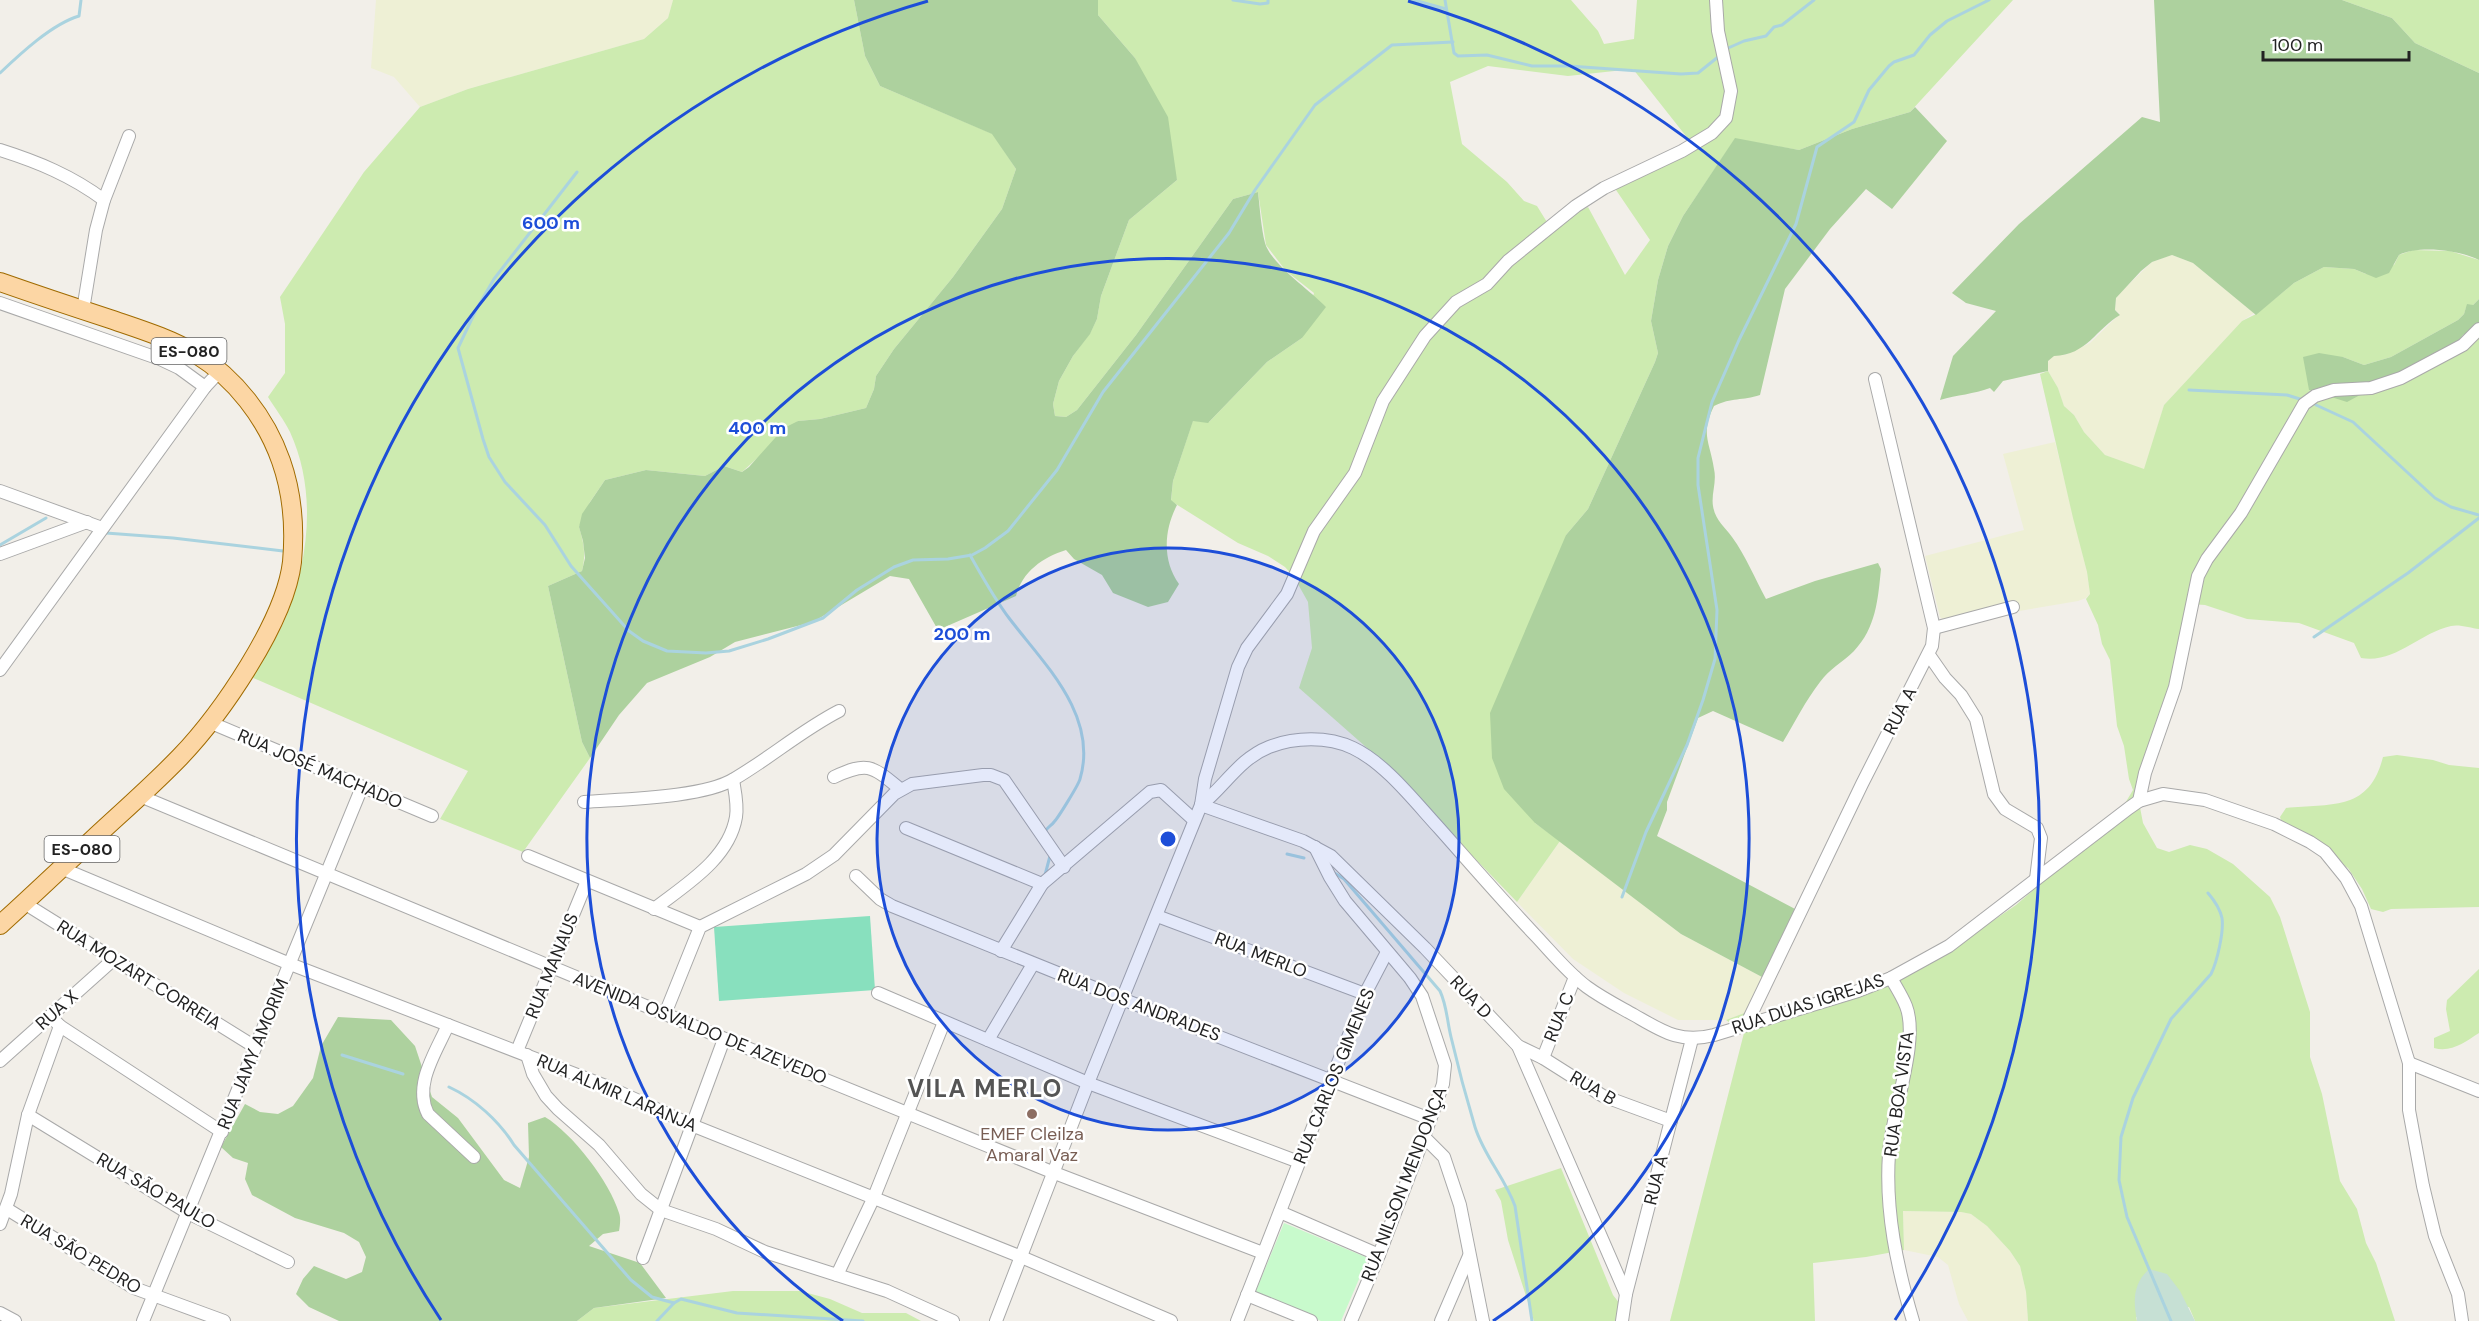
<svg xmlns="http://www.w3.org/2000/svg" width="2479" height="1321" font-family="'DM Sans',sans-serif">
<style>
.farmland{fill:#eef0d5}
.grass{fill:#cdebb0;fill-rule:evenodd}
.forest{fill:#add19e}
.wetland{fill:#c6e0d4}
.park{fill:#c8facc}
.pitch{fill:#88e0be}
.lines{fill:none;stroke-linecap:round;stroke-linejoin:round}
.stream{stroke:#aad3df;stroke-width:3}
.street-casing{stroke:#a9a9a9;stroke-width:14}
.primary-casing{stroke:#a06b00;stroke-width:20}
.street{stroke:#fff;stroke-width:12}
.primary{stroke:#fcd6a4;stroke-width:18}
.ring{fill:none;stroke:#1d4ed8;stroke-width:3}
.education-dot{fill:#8d6e63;stroke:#fff;stroke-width:2}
.labels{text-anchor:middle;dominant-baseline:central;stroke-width:5;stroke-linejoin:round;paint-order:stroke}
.shield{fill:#fff;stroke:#646464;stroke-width:1.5}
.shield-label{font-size:16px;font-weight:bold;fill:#222}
.street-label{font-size:18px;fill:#222;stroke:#fff}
.education-label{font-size:18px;fill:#785e54;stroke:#fff}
.district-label{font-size:24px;font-weight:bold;letter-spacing:1.5px;fill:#555;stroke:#fff}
.centre{fill:#1d4ed8;stroke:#fff;stroke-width:3}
.ring-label{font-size:18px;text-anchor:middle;font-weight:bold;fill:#1d4ed8;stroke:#fff;stroke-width:5;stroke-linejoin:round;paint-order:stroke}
</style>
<rect width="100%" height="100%" fill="#f2efe9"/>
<g class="farmland">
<polygon points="376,0 673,0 668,18 644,39 468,89 420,107 394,77 371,68"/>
<polygon points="2172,255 2193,263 2254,313 2242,321 2164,405 2145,470 2105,455 2084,432 2074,415 2064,406 2058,388 2048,371 2048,361 2054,355 2065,355 2090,343 2120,314 2115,310 2116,298 2120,293 2152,262"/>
<polygon points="2055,442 2087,572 2090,594 2086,598 2078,601 1949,623 1944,620 1940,617 1925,556 2024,530 2003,454"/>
<polygon points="1560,841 1681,934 1762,977 1747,1012 1726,1020 1678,1020 1624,993 1573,959 1517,902"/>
<polygon points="1903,1211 1961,1212 1971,1214 1987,1226 2010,1251 2020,1266 2026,1292 2028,1321 1968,1321 1959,1304 1948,1265 1938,1257 1904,1250"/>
</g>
<g class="grass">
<path d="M 673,0 L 854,0 L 865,56 L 880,86 L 993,134 L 1016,169 L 1002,209 L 953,277 L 894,349 L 876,376 L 874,389 L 866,408 L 820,419 L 798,421 L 742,472 L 724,466 L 705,476 L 646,470 L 605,480 L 590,502 L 579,527 C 584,543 586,555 582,571 L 548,586 L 582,742 L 590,758 L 523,852 L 440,819 L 468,771 L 251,677 C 263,658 278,637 286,617 C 309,559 317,491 290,432 C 284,420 275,408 268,397 L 285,373 L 285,324 L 280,297 L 364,172 L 420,107 L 468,89 L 644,39 L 668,18 Z"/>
<path d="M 1098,0 L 1571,0 L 1598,31 L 1604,44 L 1634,39 L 1637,0 L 2013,0 L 1910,112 L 1852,129 L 1799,150 L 1735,139 L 1683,216 L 1668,246 L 1658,280 L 1651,321 L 1658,353 L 1655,362 L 1588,509 L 1566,535 L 1535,823 L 1560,841 L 1517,902 L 1375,755 L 1299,688 L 1312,648 L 1308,602 L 1294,577 L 1285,567 L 1268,556 L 1238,543 L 1171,501 L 1173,481 L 1193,420 L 1209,422 L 1267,362 L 1302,338 L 1314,293 L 1286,271 L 1266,245 L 1258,192 L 1233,199 L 1136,335 L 1077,410 L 1066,417 L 1055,416 L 1053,404 L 1059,381 L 1073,356 L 1090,333 L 1097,319 L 1101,296 L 1129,220 L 1177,180 L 1135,58 L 1098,15 ZM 1488,66 L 1568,76 L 1633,69 L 1693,145 L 1614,187 L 1650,240 L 1625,275 L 1588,207 L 1550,227 L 1537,206 L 1524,201 L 1507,182 L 1462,144 L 1450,82 Z"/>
<polygon points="2342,0 2479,0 2479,73 2415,43 2392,18"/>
<path d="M 2413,250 L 2450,251 L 2479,260 L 2479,299 L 2473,305 L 2466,308 L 2464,314 L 2458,320 L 2391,357 L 2364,365 L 2343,357 L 2309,390 L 2322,394 L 2457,343 L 2463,335 L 2479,326 L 2479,629 C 2471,628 2459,624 2451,626 C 2419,633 2395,664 2361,658 L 2354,643 L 2299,623 L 2247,619 L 2205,605 L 2190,604 L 2181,649 L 2138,797 L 2143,823 L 2157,848 L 2169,852 L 2190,845 L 2207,849 L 2233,864 L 2270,897 L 2280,917 L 2310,1012 L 2310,1057 L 2322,1094 L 2340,1181 L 2357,1209 L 2366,1243 L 2376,1263 L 2395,1321 L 2195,1321 L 2189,1307 L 2136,1317 L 2137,1321 L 2028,1321 L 2026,1292 L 2020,1266 L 2010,1251 L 1987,1226 L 1971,1214 L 1961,1212 L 1903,1211 L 1904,1250 L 1866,1257 L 1813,1263 L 1815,1321 L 1670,1321 L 1744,1033 L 1726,1020 L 1747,1012 L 1783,1015 L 1909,975 L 1930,964 L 2016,905 L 2079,851 L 2118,815 L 2133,790 L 2129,779 L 2124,746 L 2117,726 L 2110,660 L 2102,644 L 2098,625 L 2086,599 L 2090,594 L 2087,572 L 2073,518 L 2040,374 L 2048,371 L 2058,388 L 2064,406 L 2074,415 L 2084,432 L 2105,455 L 2144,469 L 2164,405 L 2242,321 L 2256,314 L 2294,283 L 2324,267 L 2354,269 L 2366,274 L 2394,265 L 2399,255 Z"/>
<path d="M 2397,755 L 2433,760 L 2449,765 L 2479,768 L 2479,907 L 2391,909 L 2383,912 L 2371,909 L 2362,889 L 2348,868 L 2281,820 L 2280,817 L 2286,808 C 2332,803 2369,812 2383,757 Z"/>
<path d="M 2479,969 L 2479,1033 C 2465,1042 2451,1053 2434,1048 L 2434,1038 L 2450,1031 L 2446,1009 L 2447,1000 Z"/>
<polygon points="1561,1168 1613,1295 1620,1304 1617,1321 1534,1321 1508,1240 1501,1201 1495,1190"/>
<polygon points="733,1291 800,1291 830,1299 862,1313 906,1313 921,1321 577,1321 594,1308"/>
</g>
<g class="forest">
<path d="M 854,0 L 1098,0 L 1098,15 L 1135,58 L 1168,117 L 1177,180 L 1129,220 L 1101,296 L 1097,319 L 1090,334 L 1073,356 L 1059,381 L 1053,404 L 1055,416 L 1066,417 L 1077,410 L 1136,335 L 1233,199 L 1258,192 C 1260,209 1261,227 1265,243 C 1271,264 1310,290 1326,307 L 1302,338 L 1267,362 L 1208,423 L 1193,421 L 1173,481 L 1171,500 L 1177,505 C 1164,530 1162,560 1179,584 L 1168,602 L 1148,607 L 1113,593 L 1102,575 L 1074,559 L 1066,550 C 1043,557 1022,572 1016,596 L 938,630 L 909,579 L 890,576 L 813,622 L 735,642 L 710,657 L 647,683 L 619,715 L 590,758 L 582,742 L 548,586 L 582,571 L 585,558 L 583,541 L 579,527 L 582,514 L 605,480 L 646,470 L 705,476 L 724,466 L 742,472 L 749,467 L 784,428 L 798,421 L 820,419 L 866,408 L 874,389 L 876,376 L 894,349 L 953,277 L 1002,209 L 1016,169 L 992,134 L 880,86 L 865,56 Z"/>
<path d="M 2154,0 L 2342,0 L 2392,18 L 2415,43 L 2479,73 L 2479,260 C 2459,250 2419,245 2399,255 L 2389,273 L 2376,278 L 2354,269 L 2324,267 L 2294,283 L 2256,315 L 2193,263 L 2172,255 L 2152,262 L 2141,271 L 2116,298 L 2115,310 L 2120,315 C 2096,329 2087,355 2054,356 L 2048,361 L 2048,371 L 2003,381 L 1994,392 L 1990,388 C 1974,394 1957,395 1940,400 L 1953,356 L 1996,311 L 1966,303 L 1952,293 L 2019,224 L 2142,117 L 2160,122 Z"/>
<path d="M 1915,107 L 1947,141 L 1892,209 L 1866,189 L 1830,229 L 1785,289 L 1760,395 C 1742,401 1732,397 1714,406 C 1700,434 1710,442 1714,469 C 1717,482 1711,494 1713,506 C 1715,520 1725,527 1732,537 C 1746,556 1755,579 1766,599 L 1815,581 L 1878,563 L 1881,569 C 1878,599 1876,628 1854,651 C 1843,662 1829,669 1820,682 C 1806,700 1795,722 1783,742 L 1713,711 L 1698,718 L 1667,802 L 1667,810 L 1657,836 L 1797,910 L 1762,977 L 1681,934 L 1535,823 L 1504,789 L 1492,758 L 1490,713 L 1566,535 L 1588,509 L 1655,362 L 1658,353 L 1651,321 L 1658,280 L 1668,246 L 1683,216 L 1735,138 L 1799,150 L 1852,129 L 1910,112 Z"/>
<polygon points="2479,299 2479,326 2463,335 2457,343 2347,402 2309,390 2303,357 2319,353 2343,357 2364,365 2391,357 2458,320 2464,314 2467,304 2473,305"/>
<path d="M 338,1017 L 391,1020 L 415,1046 L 432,1097 L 458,1118 L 504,1180 L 520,1188 L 529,1157 L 528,1123 L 545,1117 C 572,1133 610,1182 619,1213 C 621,1218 620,1225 619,1231 L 603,1234 L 589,1246 L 640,1263 L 666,1298 L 594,1308 L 577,1321 L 339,1321 L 309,1307 L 296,1294 L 303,1279 L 314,1266 L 346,1279 L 362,1272 L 366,1257 L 359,1242 L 344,1233 L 295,1218 L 252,1195 L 245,1179 L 248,1163 L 233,1158 L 221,1147 L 245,1104 L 260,1112 L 278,1114 L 293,1106 L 313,1078 L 321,1046 Z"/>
</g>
<path class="wetland" d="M 2149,1269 L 2167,1274 L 2180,1291 L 2195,1321 L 2137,1321 C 2133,1300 2133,1284 2149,1269 Z"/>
<polygon class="park" points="1284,1223 1368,1258 1341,1321 1321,1321 1255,1293"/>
<polygon class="pitch" points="870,916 875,990 719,1001 714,927"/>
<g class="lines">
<g class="stream">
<polyline points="1233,0 1260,4 1268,3 1268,0"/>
<polyline points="1414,0 1446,9"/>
<polyline points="1445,0 1454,53 1458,56 1487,55 1532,66 1569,66 1681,74 1698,73 1718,57"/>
<polyline points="1726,49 1744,41 1766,36 1774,27 1782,25 1814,0"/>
<path d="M 0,73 C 20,54 52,24 79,16 L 81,0"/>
<polyline points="577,172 494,279 476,310 458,348 483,439 489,457 505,482 545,525 571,566 629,631 643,641 667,651 706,653 729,651 768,639 823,618 857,590 894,567 913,560 948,559 972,555 985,548 1008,531 1057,470 1103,392 1229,233 1255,190 1315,105 1392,45 1453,42"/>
<polyline points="2189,390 2287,395 2303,400"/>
<polyline points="2316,405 2353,422 2435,498 2451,507 2479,515"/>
<polyline points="106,533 173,538 283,551"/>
<polyline points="0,545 46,518"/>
<path d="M 970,555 C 982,576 994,598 1009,618 C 1043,663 1099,715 1080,779 C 1079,784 1058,818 1054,822 C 1051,826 1047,827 1045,832"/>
<polyline points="2314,637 2408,573 2479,518"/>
<polyline points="1287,854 1304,858"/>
<path d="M 1333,872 L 1344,879 L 1440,991 C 1447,1006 1447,1021 1451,1037 C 1458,1067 1466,1097 1475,1127 C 1484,1156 1505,1178 1515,1206 L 1532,1321"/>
<polyline points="1045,875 1050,856"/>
<polyline points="1622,897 1646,832 1687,745 1703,700 1715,659 1717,610 1698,485 1698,458 1712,402 1739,340 1796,224 1817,147 1854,122 1869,90 1889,66 1894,62 1914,55 1930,35 1947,21 1989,0"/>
<polyline points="342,1055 403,1074"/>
<path d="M 449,1087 C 475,1099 499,1121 514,1145 L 631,1280 L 652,1297 L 674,1303"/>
<polyline points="657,1321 674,1303 681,1299 737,1313 863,1321"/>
<path d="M 2171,1321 L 2127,1217 L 2119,1180 L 2121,1137 L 2133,1098 L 2171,1019 L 2211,974 C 2217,962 2224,932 2222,918 C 2220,909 2214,900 2208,893"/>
</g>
<defs>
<g id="street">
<path d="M 0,150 C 38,162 72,176 104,200"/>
<polyline points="0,303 160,359 179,368 205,387"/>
<polyline points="83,310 96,230 104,200 129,136"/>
<polyline points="0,491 102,528"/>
<polyline points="0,554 87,522"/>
<polyline points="1934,628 2013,607"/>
<polyline points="1929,655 1945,678 1961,695 1976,719 1994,794 2005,809 2037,828 2041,838 2036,879"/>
<polyline points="0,670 205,387 220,371"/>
<polyline points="209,722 432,816"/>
<path d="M 834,777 C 868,761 872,766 900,789"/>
<polyline points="140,796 730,1041 1052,1172 1263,1253"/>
<polyline points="2139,801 2145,773 2175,687 2198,576 2207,559 2241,513 2304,404 2315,396 2334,390 2371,388 2401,378 2463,345 2479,329"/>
<path d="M 584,802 C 622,799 703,798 734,779 C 770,758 802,730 839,711"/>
<path d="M 1201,805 C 1225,786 1239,759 1269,747 C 1294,737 1328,736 1353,748 C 1385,763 1415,802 1439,828 C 1471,864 1503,901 1536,936 C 1552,953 1568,973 1587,987 C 1602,998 1618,1006 1634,1015 C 1662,1031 1680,1044 1714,1035 L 1858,991 L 1891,978 L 1949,946 L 2129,808 L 2139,801 L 2163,794 L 2205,800 L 2274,824 L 2310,842 L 2325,852 L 2346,878 L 2361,906 L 2409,1063 L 2409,1110 L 2423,1186 L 2435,1236 L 2458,1294 L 2462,1321"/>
<polyline points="1201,805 1303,841 1331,856 1425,948 1518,1046 1626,1294"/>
<polyline points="906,828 1042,884"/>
<polyline points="1315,847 1330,877 1345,901 1410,978 1422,996 1445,1065 1443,1084 1424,1137 1379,1255 1351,1321"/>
<polyline points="528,856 700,927"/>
<polyline points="61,868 290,964 606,1086 694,1126 1019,1256 1171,1321"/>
<polyline points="856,876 880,899 892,906 1122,999 1430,1119"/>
<polyline points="24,903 255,1047"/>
<path d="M 654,909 C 685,885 729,859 736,817 C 738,805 735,792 733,780"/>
<polyline points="1157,916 1365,994"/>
<polyline points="1001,951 1042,884 1150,792 1161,790 1194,820"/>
<path d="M 1891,978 C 1896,987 1902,996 1906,1006 C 1920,1041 1891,1114 1889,1154 C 1885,1211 1897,1267 1913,1321"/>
<polyline points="878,993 1088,1083 1299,1162"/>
<polyline points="665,1014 700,927 806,874 834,855 894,794 912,784 983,775 991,775 1004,780 1064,867"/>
<polyline points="50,1016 60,1026 222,1132"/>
<polyline points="1747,1023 1862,784 1932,646 1934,628 1875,379"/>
<path d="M 448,1025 C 436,1052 413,1085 428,1114 L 474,1157"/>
<polyline points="988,1040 1033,964"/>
<polyline points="1518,1046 1543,1058 1603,1096 1671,1121"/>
<polyline points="517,1051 587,881"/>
<polyline points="527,1055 533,1074 546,1096 558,1109 599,1145 641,1194 661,1210 716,1229 765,1252 887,1291 953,1321"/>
<polyline points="1543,1058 1575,977"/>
<polyline points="0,1061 114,959"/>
<polyline points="2409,1063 2479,1091"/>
<polyline points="28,1115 188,1213 288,1262"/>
<polyline points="1424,1137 1444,1157 1460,1205 1483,1321"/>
<polyline points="7,1209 134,1288 224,1321"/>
<polyline points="1280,1212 1379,1255"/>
<polyline points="0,1224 11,1194 28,1115 60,1026"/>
<polyline points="643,1258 724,1039"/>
<polyline points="837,1275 874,1197 944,1022"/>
<polyline points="1247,1295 1311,1321"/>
<polyline points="0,1313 15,1321"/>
<polyline points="143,1321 362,787"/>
<polyline points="996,1321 1088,1083 1201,805 1205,779 1238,667 1247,648 1287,594 1314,531 1355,473 1383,401 1425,336 1456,302 1487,284 1508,261 1576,206 1604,188 1682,151 1712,133 1726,118 1731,91 1718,31 1716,0"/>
<polyline points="1237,1321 1365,994 1387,952"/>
<polyline points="1441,1321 1469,1256"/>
<polyline points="1622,1321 1626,1294 1692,1039"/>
</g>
<path id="primary" d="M 0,282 C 37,295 73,307 110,319 C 139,329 169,338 196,354 C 235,378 266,418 281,461 C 292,492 295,529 292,562 C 285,622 221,714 180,757 C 152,786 121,813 92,840 C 61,868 31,897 0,925"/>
</defs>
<use href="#street" class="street-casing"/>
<use href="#primary" class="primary-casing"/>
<use href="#street" class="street"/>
<use href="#primary" class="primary"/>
</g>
<circle cx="1168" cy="839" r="291" fill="#1d4ed8" fill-opacity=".12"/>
<g class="ring">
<circle cx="1168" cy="839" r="291"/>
<path d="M843 1321A581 581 0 1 1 1493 1321"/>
<path d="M441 1320A872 872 0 0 1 928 1M1408 1A872 872 0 0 1 1895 1320"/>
</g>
<circle class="education-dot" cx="1032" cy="1114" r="6"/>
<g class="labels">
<g class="shield">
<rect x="151.5" y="338" width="75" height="26" rx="4.5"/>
<rect x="44.5" y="836" width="75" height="26" rx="4.5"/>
</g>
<g class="shield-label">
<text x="189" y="351">ES-080</text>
<text x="82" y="849">ES-080</text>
</g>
<g class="street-label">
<text transform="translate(1900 711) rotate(-63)">RUA A</text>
<text transform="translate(320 769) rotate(23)">RUA JOSÉ MACHADO</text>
<text transform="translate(1261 955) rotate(21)">RUA MERLO</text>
<text transform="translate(552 966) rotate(-68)">RUA MANAUS</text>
<text transform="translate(139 975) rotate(32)">RUA MOZART CORREIA</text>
<text transform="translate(1471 997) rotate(46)">RUA D</text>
<text transform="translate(1808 1004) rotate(-18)">RUA DUAS IGREJAS</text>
<text transform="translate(1139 1005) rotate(21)">RUA DOS ANDRADES</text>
<text transform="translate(57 1010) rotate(-42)">RUA X</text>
<text transform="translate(1559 1017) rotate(-68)">RUA C</text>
<text transform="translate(700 1028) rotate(22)">AVENIDA OSVALDO DE AZEVEDO</text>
<text transform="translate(253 1054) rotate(-68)">RUA JAMY AMORIM</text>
<text transform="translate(1334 1076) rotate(-68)">RUA CARLOS GIMENES</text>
<text transform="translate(1593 1088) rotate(30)">RUA B</text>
<text transform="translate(617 1093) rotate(23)">RUA ALMIR LARANJA</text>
<text transform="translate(1899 1094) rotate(-82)">RUA BOA VISTA</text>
<text transform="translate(1656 1180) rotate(-76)">RUA A</text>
<text transform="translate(1404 1184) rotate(-69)">RUA NILSON MENDONÇA</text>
<text transform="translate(156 1191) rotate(30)">RUA SÃO PAULO</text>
<text transform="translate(81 1254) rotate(31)">RUA SÃO PEDRO</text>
</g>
<g class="education-label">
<text x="1032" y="1134">EMEF Cleilza<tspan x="1032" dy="21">Amaral Vaz</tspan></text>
</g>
<g class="district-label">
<text x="985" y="1088">VILA MERLO</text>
</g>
</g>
<circle cx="1168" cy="839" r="9" class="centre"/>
<g class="ring-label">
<text x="551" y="229">600 m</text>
<text x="757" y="434">400 m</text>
<text x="962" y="640">200 m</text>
</g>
<path d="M2263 51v9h146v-9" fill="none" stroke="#222222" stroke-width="3"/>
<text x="2272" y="51" font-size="18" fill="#222222" stroke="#ffffff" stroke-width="4.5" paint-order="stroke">100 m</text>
</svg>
